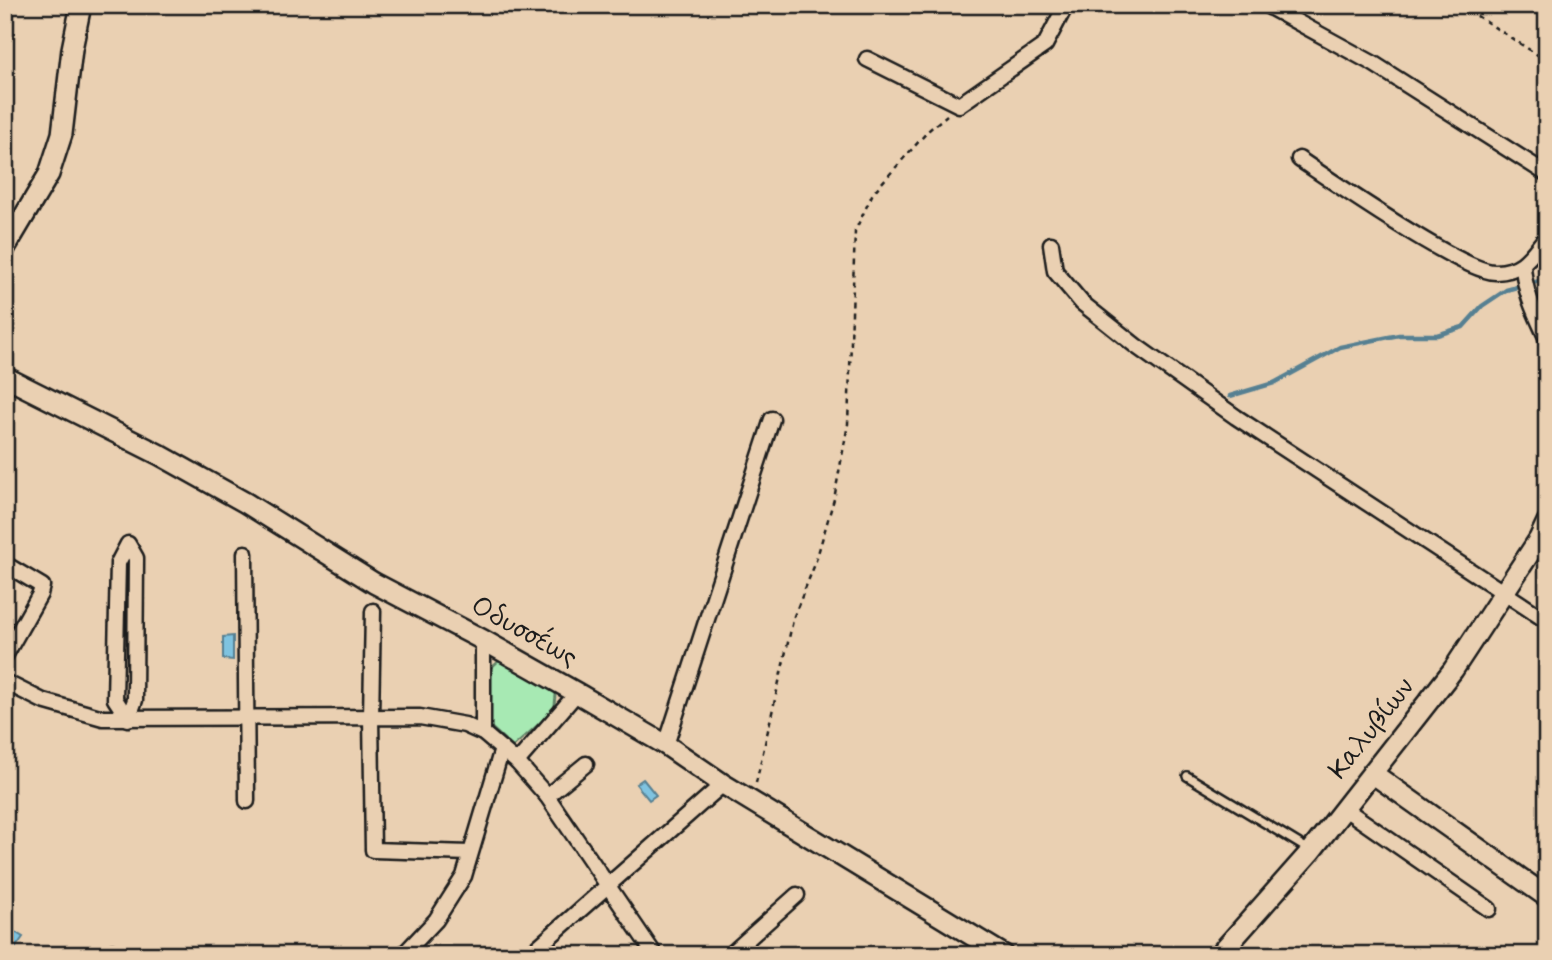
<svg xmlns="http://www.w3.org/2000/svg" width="1552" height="960" font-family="Mynerve,sans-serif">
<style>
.green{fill:#a7e9b3;stroke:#628268;stroke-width:2}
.water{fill:#7fc3e0;stroke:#578092;stroke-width:2}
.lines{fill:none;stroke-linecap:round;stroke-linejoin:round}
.stream{stroke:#578092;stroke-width:4.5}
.lane-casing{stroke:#1c1c1c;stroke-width:12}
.street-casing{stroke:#1c1c1c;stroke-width:19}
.secondary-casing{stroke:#1c1c1c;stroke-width:24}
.path{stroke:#1c1c1c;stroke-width:2.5;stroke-dasharray:5 5;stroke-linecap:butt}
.lane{stroke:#ead0b2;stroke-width:7}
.street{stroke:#ead0b2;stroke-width:14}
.secondary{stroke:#ead0b2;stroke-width:19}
.labels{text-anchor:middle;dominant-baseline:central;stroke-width:5;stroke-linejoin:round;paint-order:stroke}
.street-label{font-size:28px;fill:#1c1c1c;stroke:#ead0b2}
</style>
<rect width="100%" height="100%" fill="#ead0b2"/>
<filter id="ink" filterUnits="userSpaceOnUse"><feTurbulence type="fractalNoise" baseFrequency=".0143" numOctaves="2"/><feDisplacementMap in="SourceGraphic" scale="14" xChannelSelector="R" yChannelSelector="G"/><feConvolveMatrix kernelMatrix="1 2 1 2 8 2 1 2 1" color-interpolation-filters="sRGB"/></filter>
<g filter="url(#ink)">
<polygon class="green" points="502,658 556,690 554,710 513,747 490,726 489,670"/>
<g class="water">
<polygon points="233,636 233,660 223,659 223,637"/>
<polygon points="643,779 656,795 649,800 636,784"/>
<polygon points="5,926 23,937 16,947 5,940"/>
</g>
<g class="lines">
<polyline class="stream" points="1230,396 1274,383 1340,347 1399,335 1437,335 1463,327 1482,306 1506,290 1547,279"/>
<defs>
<polyline id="lane" points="1187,776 1311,851"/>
<g id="street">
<polyline points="1266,5 1374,64 1547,174"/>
<polyline points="867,59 959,105 1045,45 1066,5"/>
<path d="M 1299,159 C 1332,181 1466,274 1496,272 C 1524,271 1531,255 1547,236"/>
<polyline points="1051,244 1055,271 1082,303 1136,346 1236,417 1547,621"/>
<path d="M 1523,265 C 1524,292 1536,315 1547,339"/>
<polygon points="128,544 136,558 135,700 128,719 115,699 118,563"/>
<polyline points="245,553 247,801"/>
<polyline points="5,564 42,586 40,594 5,656"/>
<polyline points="373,611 371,717 373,850 470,853"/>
<polyline points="5,682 43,701 103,718 420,717 465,725 483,733 517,762 547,796 655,955"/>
<polyline points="483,733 483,640"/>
<polyline points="666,745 772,419"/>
<polyline points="517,762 577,693"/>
<polyline points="547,796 586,764"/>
<polyline points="1345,809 1489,909"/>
<polyline points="112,952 118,955"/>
<polyline points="403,955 436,920 464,876 502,749"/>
<polyline points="529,955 723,784"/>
<polyline points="730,955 797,895"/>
</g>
<g id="secondary">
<polyline points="5,248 49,174 62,134 72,49 81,5"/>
<polyline points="5,377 160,455 246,503 374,583 483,640 577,693 666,745 723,784 1004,955"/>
<polyline points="1372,773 1547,897"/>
<polyline points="1219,955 1311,851 1453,670 1539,539 1547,522"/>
</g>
</defs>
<use href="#lane" class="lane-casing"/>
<use href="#street" class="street-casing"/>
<use href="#secondary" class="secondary-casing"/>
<g class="path">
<polyline points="1460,5 1547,61"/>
<polyline points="756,783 794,616 815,564 834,499 848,424 855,231 873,193 929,130 947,115"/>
</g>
<use href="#lane" class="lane"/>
<use href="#street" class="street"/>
<use href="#secondary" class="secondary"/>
</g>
</g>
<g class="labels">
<g class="street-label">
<text transform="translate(524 632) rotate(29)">Οδυσσέως</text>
<text transform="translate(1372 729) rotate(-52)">Καλυβίων</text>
</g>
</g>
<rect width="1552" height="960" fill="none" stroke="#ead0b2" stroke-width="28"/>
<rect x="14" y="14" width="1524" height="932" fill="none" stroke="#1c1c1c" stroke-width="2.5" filter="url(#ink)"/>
</svg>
